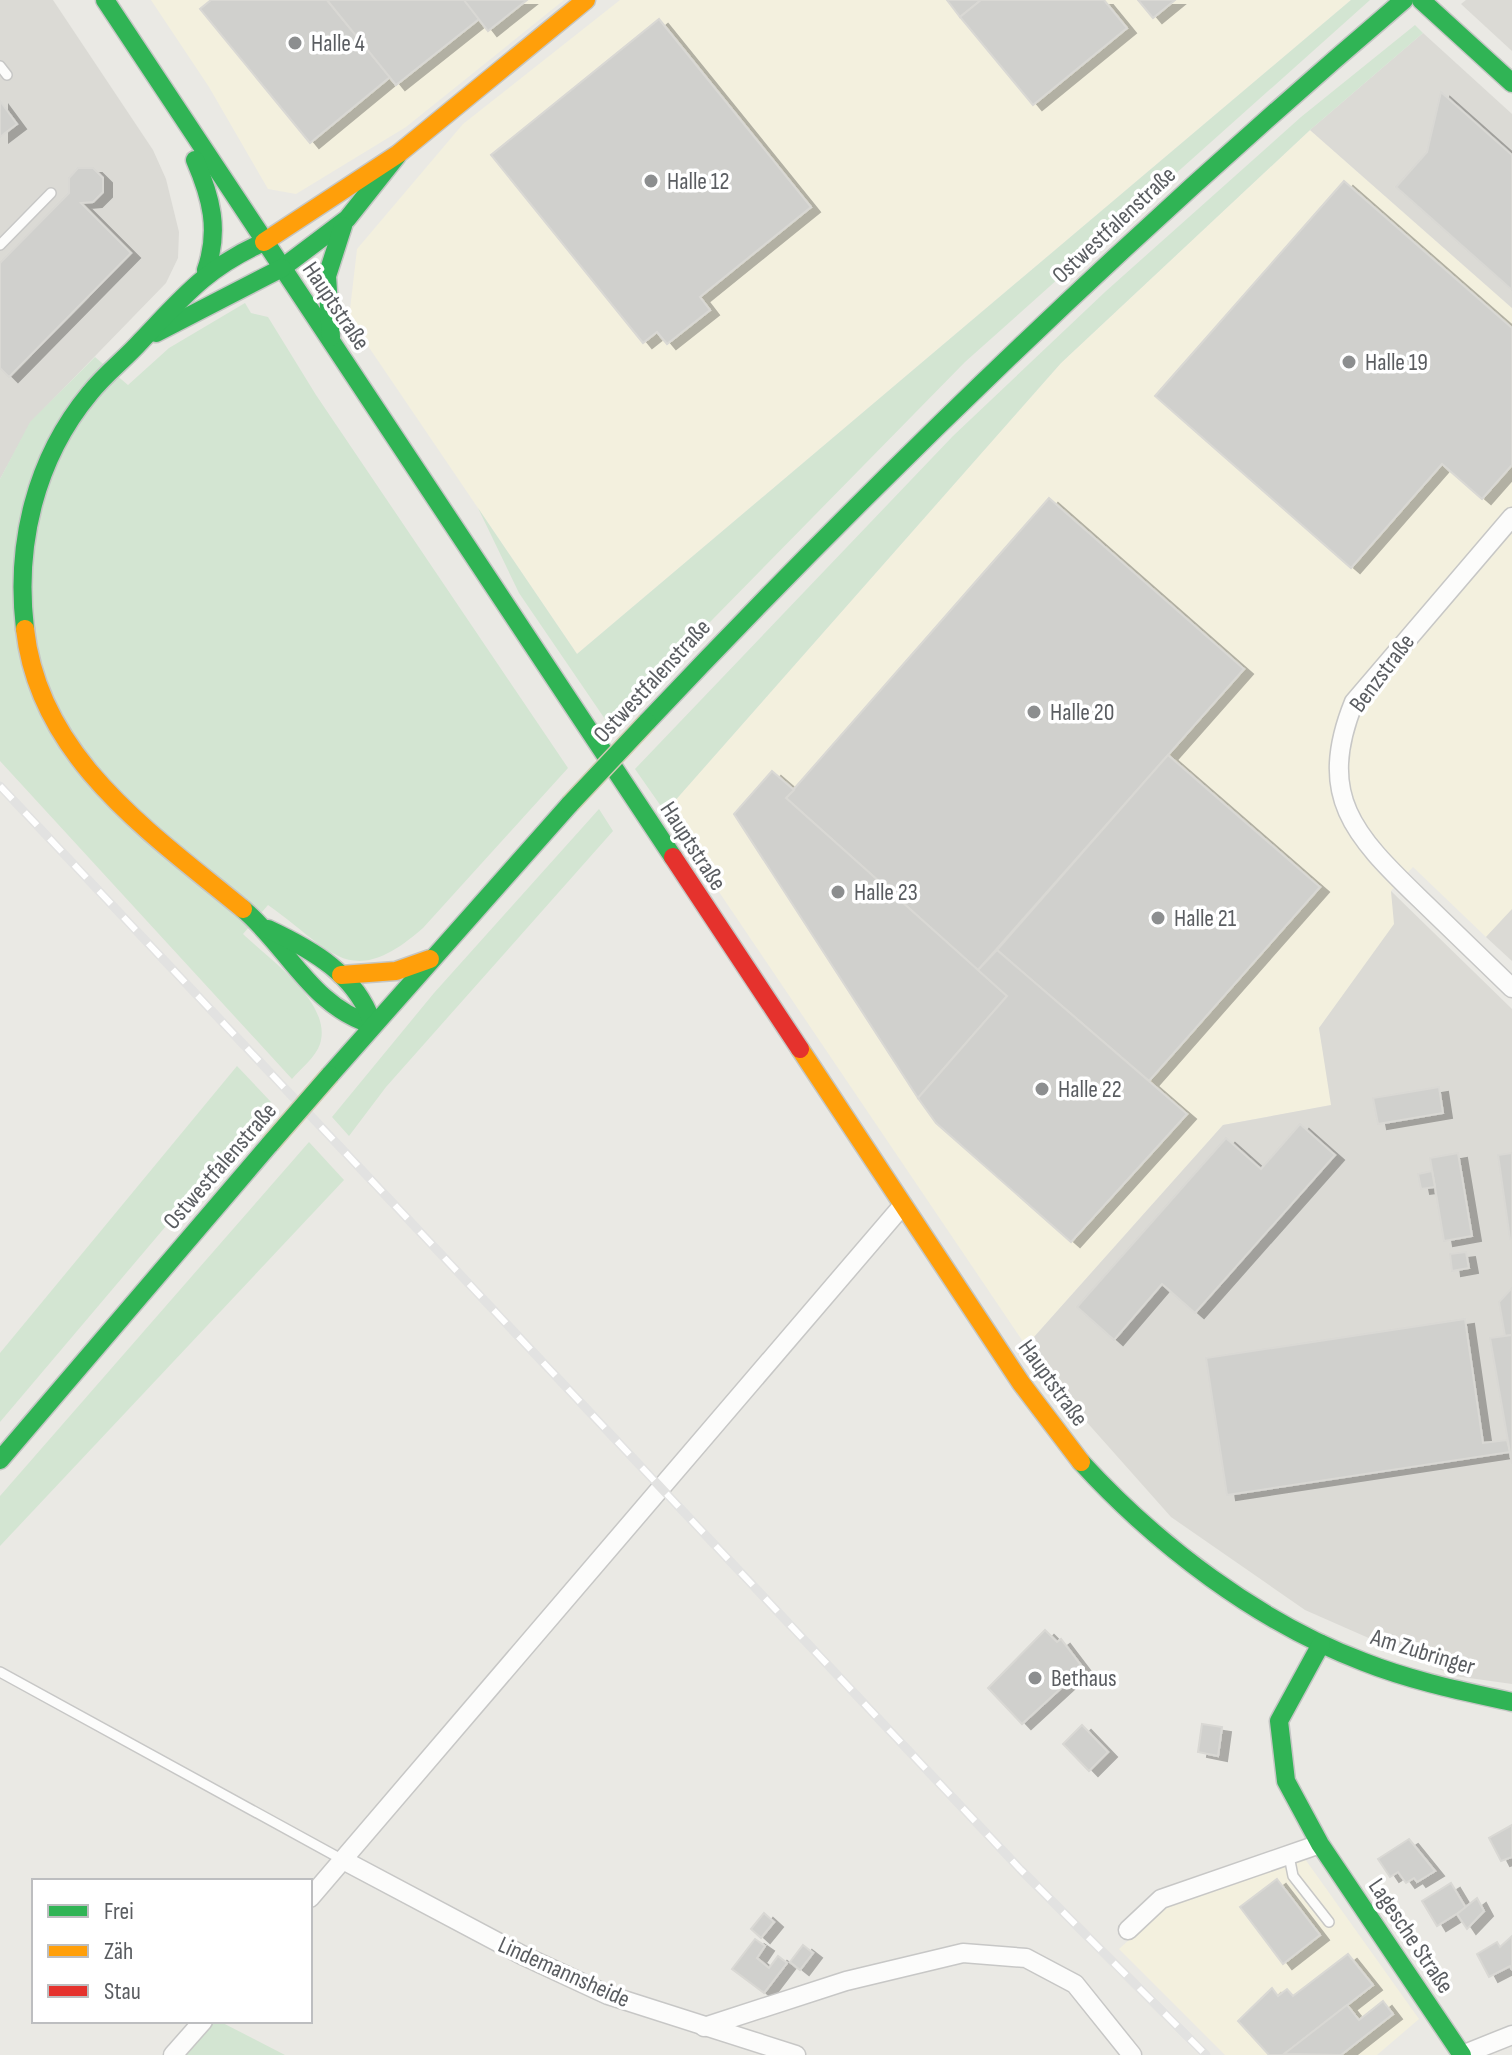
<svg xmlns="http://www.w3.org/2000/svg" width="1512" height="2055" font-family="'Sofia Sans Condensed',sans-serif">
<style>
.commercial{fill:#f3f0de}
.industrial{fill:#dbdad5}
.green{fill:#d3e5d2}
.building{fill:#d0d0cd;stroke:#d9d8d4;stroke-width:2;filter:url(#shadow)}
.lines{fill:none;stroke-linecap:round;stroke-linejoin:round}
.lane-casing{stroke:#c7c7c6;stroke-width:12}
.street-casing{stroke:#c7c7c6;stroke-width:21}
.fast-casing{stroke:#c5c6c4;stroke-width:21}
.slow-casing{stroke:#c5c6c4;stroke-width:21}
.jam-casing{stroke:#c5c6c4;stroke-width:21}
.lane{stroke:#fcfcfb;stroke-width:9}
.street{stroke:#fcfcfb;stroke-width:18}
.fast{stroke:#30b455;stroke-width:18}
.slow{stroke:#ff9f0a;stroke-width:18}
.jam{stroke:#e5322d;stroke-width:18}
.rail-casing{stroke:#e2e2e1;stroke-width:9}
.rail{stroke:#fff;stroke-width:6;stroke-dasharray:18;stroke-linecap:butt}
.fast-bridge-casing{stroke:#d0cbb4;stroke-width:21;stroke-linecap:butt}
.fast-bridge{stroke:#30b455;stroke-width:18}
.poi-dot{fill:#8c8e8f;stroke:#fff;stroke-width:3}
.labels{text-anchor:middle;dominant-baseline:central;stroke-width:7;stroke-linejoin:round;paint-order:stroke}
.poi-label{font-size:24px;fill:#5a5d61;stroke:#fff;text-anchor:start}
.street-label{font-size:24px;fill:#5a5d61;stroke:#fff}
</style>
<defs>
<filter id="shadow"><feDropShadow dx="9" dy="5" stdDeviation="0" flood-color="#0004"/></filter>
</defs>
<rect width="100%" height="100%" fill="#eae9e4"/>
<g class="commercial">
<polygon points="151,0 564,0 406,127 296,194 268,189 209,87"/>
<polygon points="620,0 1351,0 577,654 349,318 357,249 463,124"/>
<polygon points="1310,130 1512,308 1512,910 1486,937 1413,867 1391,891 1395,924 1319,1028 1332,1105 1223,1125 1026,1346 665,812 1061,363"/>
<polygon points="1305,1859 1419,2019 1377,2055 1225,2055 1119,1949 1170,1903"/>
</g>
<g class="industrial">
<polygon points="0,0 53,0 153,150 166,179 179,232 178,258 166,283 31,422 0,479"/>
<polygon points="1466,0 1512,0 1512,51 1461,4"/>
<polygon points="1423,33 1512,114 1512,308 1310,130"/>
<polygon points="1391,891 1512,1009 1512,1684 1455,1676 1305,1610 1171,1517 1076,1410 1026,1346 1223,1125 1331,1105 1319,1028 1394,924"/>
<polygon points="1512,909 1512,961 1486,937"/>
</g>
<g class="green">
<polygon points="1351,0 1370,0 965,362 609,725 519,593 478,508 577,654"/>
<polygon points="1415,25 1423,33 1310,130 1061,363 665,812 635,769 953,436 1105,292 1301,117"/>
<path d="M 245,303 L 251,313 L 268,317 L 316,395 L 568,768 L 423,928 C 349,993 331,949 268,905 L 243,934 C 269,959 333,1003 320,1044 C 316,1057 300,1069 292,1079 L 0,761 L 0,479 L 30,422 L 95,357 L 128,385 L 169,348 Z"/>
<polygon points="599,809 613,831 386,1087 349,1136 332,1117 434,993"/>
<polygon points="237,1066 271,1102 0,1422 0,1353"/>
<polygon points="309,1142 344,1180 0,1546 0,1496"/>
<polygon points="211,2021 219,2021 285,2055 184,2055"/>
</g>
<g class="building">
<polygon points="211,0 327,0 390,77 310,143 200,9"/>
<polygon points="327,0 464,0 479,19 396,85"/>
<polygon points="464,0 527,0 488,31"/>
<polygon points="947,0 981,0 960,17"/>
<polygon points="981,0 1104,0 1127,28 1033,105 960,17"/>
<polygon points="1138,0 1175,0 1153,18"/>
<polygon points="659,19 811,207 700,297 710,310 667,344 657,332 643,343 491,155"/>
<polygon points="1441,92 1512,155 1512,290 1396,187 1427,152"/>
<polygon points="0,101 17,124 0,137"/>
<polygon points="78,168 93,168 103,178 103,192 93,202 81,203 131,253 9,377 0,368 0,263 69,193 69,178"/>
<polygon points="1344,181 1512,328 1512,465 1482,499 1442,464 1351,568 1155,396"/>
<polygon points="1049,498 1244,669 978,970 786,798"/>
<polygon points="1168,755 1320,887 1149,1081 997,950"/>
<polygon points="772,771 794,790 786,798 1007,996 918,1098 734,814"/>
<polygon points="997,950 1187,1114 1071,1242 936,1123 918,1098 1007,996 978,970"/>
<polygon points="1439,1087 1443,1113 1378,1124 1373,1098"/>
<polygon points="1300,1124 1335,1155 1195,1313 1162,1284 1114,1340 1077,1307 1226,1138 1261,1169"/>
<polygon points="1458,1153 1472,1236 1444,1241 1430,1158"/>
<polygon points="1512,1153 1512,1238 1510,1239 1498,1155"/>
<polygon points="1432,1171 1435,1187 1421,1189 1418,1174"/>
<polygon points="1466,1252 1469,1268 1452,1271 1450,1254"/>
<polygon points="1512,1288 1512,1335 1505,1336 1499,1302"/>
<polygon points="1465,1319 1483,1443 1507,1440 1510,1452 1227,1495 1206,1358"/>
<polygon points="1512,1335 1512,1464 1490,1338"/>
<polygon points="1045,1630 1057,1642 1061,1639 1083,1668 1022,1724 988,1688"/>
<polygon points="1202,1724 1222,1727 1218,1756 1198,1752"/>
<polygon points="1082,1725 1108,1752 1089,1771 1063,1744"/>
<polygon points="1512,1825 1512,1857 1501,1861 1489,1838"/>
<polygon points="1409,1839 1435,1871 1417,1882 1414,1878 1406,1883 1398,1872 1390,1877 1378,1859"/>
<polygon points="1277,1879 1320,1935 1283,1964 1240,1907"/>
<polygon points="1451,1883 1466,1908 1437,1926 1422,1901"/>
<polygon points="1477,1898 1484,1911 1467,1929 1457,1914"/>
<polygon points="764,1913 774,1922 761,1938 751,1929"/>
<polygon points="1512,1936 1512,1970 1510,1966 1489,1977 1477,1954 1497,1942 1500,1947"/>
<polygon points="755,1939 765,1946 757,1958 769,1968 778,1956 787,1963 764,1993 732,1969"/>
<polygon points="803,1945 813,1953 800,1970 790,1962"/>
<polygon points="1348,1954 1373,1985 1283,2055 1269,2055 1238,2021 1272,1988 1278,1996 1287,1989 1293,1996"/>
<polygon points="1383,2001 1393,2014 1341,2055 1284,2054 1347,2005 1359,2020"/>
</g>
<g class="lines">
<defs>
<g id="lane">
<polyline points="0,66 7,75"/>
<polyline points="0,245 51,193"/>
<polyline points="0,1672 343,1860"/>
<polyline points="1289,1856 1293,1876 1329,1922"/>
</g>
<g id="street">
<path d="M 1512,517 L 1354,702 C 1316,796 1354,835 1419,898 C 1450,928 1481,958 1512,988"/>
<polyline points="343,1860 524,1956 608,1995 796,2055"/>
<polyline points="310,1898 903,1205"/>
<polyline points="1128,1930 1161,1899 1320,1844"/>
<polyline points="704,2027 846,1981 963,1953 1026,1958 1075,1984 1132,2055"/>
<polyline points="173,2055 203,2021"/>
<polyline points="1462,2055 1512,2035"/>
</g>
<g id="fast">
<polyline points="105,0 673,857"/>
<polyline points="1421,0 1512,83"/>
<path d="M 195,160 C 211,197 220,230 206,270"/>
<polyline points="282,268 347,219 397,156"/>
<polyline points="156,333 282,268"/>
<polyline points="331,337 327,276 343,226"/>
<path d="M 25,629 C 15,545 35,459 90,393 C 105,374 125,359 141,341 C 183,297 207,267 264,242"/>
<path d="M 647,722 C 887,468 1138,227 1404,0"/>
<path d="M 243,909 C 289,948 311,1006 373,1025"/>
<path d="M 268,929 C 313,950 357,975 373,1025"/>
<polyline points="330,1075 570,804"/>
<polyline points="0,1460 270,1144"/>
<path d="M 1081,1462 C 1157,1545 1258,1622 1364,1662 C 1412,1681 1462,1691 1512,1702"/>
<polyline points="1321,1644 1279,1721 1286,1781 1320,1844 1462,2055"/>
</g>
<g id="slow">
<polyline points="264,242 398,154 586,0"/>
<path d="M 25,629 C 39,758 151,833 243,909"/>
<polyline points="341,975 396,971 430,959"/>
<polyline points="800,1049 1021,1383 1081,1462"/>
</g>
<polyline id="jam" points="673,857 800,1049"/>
</defs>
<use href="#lane" class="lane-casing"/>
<use href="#street" class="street-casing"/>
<use href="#fast" class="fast-casing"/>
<use href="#slow" class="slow-casing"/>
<use href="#jam" class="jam-casing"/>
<use href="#lane" class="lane"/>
<use href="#street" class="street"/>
<use href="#fast" class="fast"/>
<use href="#slow" class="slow"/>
<use href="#jam" class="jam"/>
<defs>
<polyline id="rail" points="0,786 1020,1869 1206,2055"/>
</defs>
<use href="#rail" class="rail-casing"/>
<use href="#rail" class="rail"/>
<defs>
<g id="fast-bridge">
<polyline points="570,804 647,722"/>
<polyline points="270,1144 330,1075"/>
</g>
</defs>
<use href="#fast-bridge" class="fast-bridge-casing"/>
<use href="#fast-bridge" class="fast-bridge"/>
</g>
<g class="poi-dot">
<circle cx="295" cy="43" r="8"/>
<circle cx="651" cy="181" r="8"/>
<circle cx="1349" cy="362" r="8"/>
<circle cx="1034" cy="712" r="8"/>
<circle cx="838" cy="892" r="8"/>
<circle cx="1158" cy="918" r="8"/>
<circle cx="1042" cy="1089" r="8"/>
<circle cx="1035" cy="1678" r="8"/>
</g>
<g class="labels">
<g class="poi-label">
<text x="311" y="43">Halle 4</text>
<text x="667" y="181">Halle 12</text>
<text x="1365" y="362">Halle 19</text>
<text x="1050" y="712">Halle 20</text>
<text x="854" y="892">Halle 23</text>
<text x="1174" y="918">Halle 21</text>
<text x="1058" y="1089">Halle 22</text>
<text x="1051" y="1678">Bethaus</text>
</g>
<g class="street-label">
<text transform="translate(1114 225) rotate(-43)">Ostwestfalenstraße</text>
<text transform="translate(336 306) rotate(56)">Hauptstraße</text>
<text transform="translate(1382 673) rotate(-53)">Benzstraße</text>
<text transform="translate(652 681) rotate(-47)">Ostwestfalenstraße</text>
<text transform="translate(693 846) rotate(57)">Hauptstraße</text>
<text transform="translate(220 1166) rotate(-49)">Ostwestfalenstraße</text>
<text transform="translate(1053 1383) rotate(54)">Hauptstraße</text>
<text transform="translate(1423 1652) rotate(17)">Am Zubringer</text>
<text transform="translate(1411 1936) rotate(56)">Lagesche Straße</text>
<text transform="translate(564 1972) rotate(24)">Lindemannsheide</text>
</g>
</g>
<rect x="32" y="1879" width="280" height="144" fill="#ffffff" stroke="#bdbec0" stroke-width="2"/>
<rect x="48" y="1905" width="40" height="12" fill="#30b455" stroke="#bdbec0" stroke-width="2"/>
<text x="104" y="1919" font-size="24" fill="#5a5d61">Frei</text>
<rect x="48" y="1945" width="40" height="12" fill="#ff9f0a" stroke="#bdbec0" stroke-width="2"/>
<text x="104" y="1959" font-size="24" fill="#5a5d61">Zäh</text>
<rect x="48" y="1985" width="40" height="12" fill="#e5322d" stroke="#bdbec0" stroke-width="2"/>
<text x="104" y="1999" font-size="24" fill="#5a5d61">Stau</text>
</svg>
